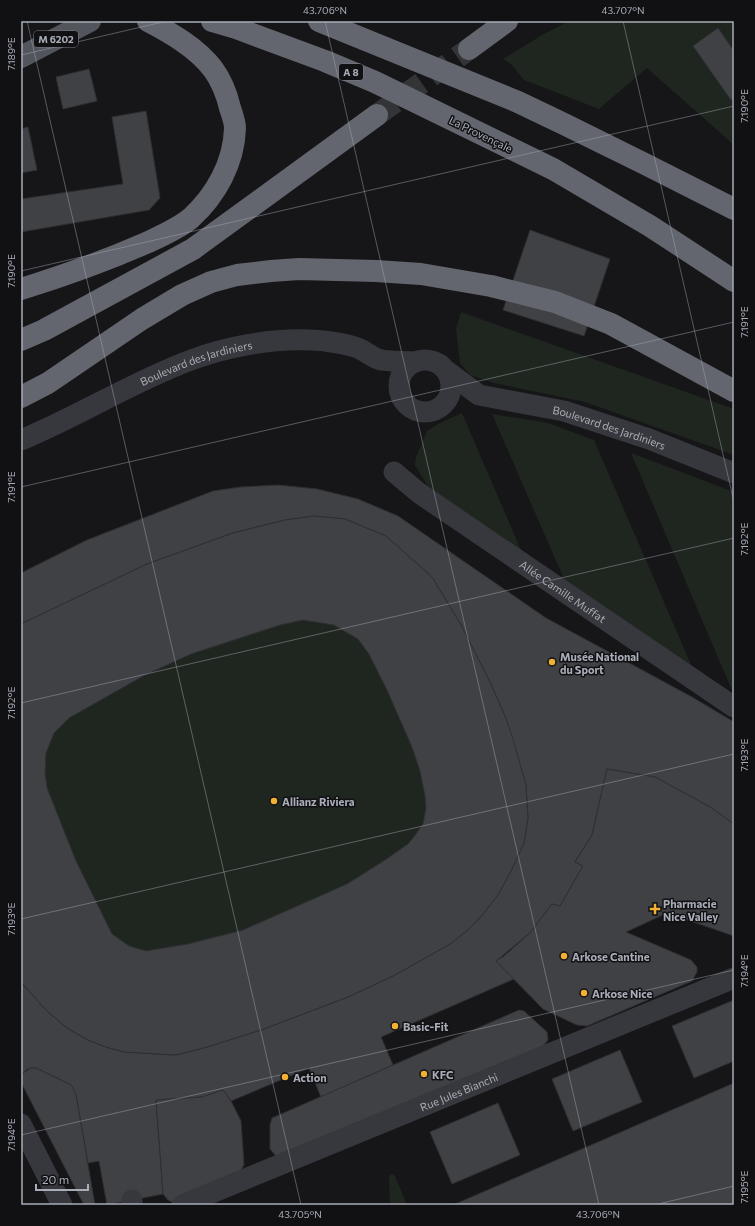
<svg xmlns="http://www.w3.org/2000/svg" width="755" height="1226" font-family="Commissioner,sans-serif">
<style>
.green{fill:#1e261f}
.building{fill:#404145;stroke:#303034;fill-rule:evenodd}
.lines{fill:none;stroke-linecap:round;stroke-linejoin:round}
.highway-tunnel{stroke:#333438;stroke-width:22;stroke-dasharray:22 11;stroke-linecap:butt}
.minor{stroke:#37383d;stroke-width:21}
.major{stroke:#53555c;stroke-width:22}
.highway{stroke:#63666e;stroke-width:22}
.ticks{fill:none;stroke:#a8adb8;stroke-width:1;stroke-opacity:0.45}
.poi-dot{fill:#f2b134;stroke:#111113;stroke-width:1.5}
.labels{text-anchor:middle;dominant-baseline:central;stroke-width:3;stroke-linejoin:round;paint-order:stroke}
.shield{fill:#111113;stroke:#7b7e86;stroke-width:1}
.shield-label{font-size:10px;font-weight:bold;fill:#a8adb8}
.street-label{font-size:11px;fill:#a8adb8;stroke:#111113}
.poi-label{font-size:11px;font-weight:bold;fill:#a8adb8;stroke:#111113;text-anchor:start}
.neatline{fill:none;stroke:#a8adb8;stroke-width:1.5}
.ticks-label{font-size:10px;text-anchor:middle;fill:#a8adb8}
</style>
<rect width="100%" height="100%" fill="#161618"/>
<g class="green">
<polygon points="569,21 734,21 734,145 647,68 599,109 524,80 511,64 503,59 542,35"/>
<polygon points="461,312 734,409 734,455 585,402 494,383 470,375 460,363 456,329"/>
<polygon points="462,413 521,550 429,488 415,465 416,457 427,431 438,424"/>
<polygon points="492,414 548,423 594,440 692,667 564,579"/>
<polygon points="631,453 734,492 734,695"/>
<polygon points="285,520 528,818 67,1028 21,624"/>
<polygon points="392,1174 395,1176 407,1205 390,1205 389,1176"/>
</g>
<g class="building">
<polygon points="718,28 734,51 734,98 731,100 693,46"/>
<polygon points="89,69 97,101 63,109 56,77"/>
<polygon points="146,111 160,198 149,210 21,232 21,199 123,184 112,117"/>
<polygon points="28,127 37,170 21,173 21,129"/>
<polygon points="530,230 610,259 584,336 503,310"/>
<polygon points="278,485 317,489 358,499 398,516 546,618 692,697 734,722 734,824 710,807 655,777 607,769 592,835 575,862 583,866 560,906 552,904 531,932 496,961 514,979 381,1037 393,1065 321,1097 309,1068 231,1101 223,1090 202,1097 156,1100 163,1194 107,1205 99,1161 88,1163 76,1095 71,1085 36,1068 31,1068 26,1070 23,1073 21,1077 21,982 47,1011 67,1028 88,1040 106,1047 124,1052 176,1055 207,1047 261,1030 348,997 395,975 450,944 469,929 483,914 498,895 512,869 524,843 528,818 526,785 505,716 489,680 461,625 432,577 386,536 345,519 314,516 285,520 233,533 147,564 21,624 21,573 87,540 213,491 241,487"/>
<path d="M 314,516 L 345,519 L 386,536 L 432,577 L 461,625 L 489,680 L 505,716 L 513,739 L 526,785 L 528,818 L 524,843 L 512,869 L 498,895 L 483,914 L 469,929 L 450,944 L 395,975 L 348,997 L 261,1030 L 207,1047 L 176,1055 L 124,1052 L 106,1047 L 88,1040 L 67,1028 L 47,1011 L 21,982 L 21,624 L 147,564 L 233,533 L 285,520 ZM 303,620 L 334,625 L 358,639 L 369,654 L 387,690 L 412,747 L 420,771 L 425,796 L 426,808 L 423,824 L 416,834 L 408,844 L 385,860 L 347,884 L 243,930 L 188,944 L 146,951 L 129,946 L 112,934 L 76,861 L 47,788 L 45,773 L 46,753 L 54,733 L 69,718 L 145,675 L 191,654 L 280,625 Z"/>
<polygon points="607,769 655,777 710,807 734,824 734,936 667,913 626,932 691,960 697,967 697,972 692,981 587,1026 577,1025 543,1009 496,961 504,956 531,932 552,904 560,906 583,866 575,862 592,835"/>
<polygon points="734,1000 734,1061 694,1078 672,1026"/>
<polygon points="519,1010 524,1011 547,1032 548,1040 543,1046 276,1156 270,1149 270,1125 272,1118"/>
<polygon points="620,1050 642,1102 573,1131 552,1079"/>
<polygon points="31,1068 36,1068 71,1085 73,1088 76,1095 95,1205 84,1205 21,1082 21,1077 23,1073"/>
<polygon points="734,1083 734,1205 453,1205"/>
<polygon points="223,1090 231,1101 241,1121 244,1165 239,1173 176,1204 168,1200 163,1194 156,1100 202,1097"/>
<polygon points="498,1103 520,1155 452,1184 430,1132"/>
</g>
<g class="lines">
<polyline class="highway-tunnel" points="377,115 469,49"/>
<g class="minor">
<circle cx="425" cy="386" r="26"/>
<path id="s1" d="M 448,372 L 479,395 L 564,411 L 649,439 L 734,473"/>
<path id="s2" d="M 21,440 C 79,416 132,382 191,360 C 226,347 272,338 310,340 C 322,340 349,344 360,349 C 367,352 374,359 382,360 C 392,362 404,361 415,362"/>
<path id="s3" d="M 394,472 L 419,493 L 734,707"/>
<polyline points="21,1124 62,1205"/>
<polyline points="132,1200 132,1205"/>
<path id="s4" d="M 182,1205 L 734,978"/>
</g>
<polyline class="major" points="21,57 90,21"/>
<g class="highway">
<polyline points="212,21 236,28 325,61 375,82 553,169 650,226 734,281"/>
<polyline points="319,21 518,102 564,124 645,164 734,209"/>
<polyline points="469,49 507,21"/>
<path d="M 21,289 C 63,276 105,261 146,243 C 161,236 178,229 191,218 C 216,195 234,163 235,128 C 235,122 232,114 230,108 C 227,95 221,80 213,69 C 197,48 171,33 148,21"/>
<polyline points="21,340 44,330 193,249 377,115"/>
<polyline points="21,397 48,383 142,319 182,295 211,282 237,275 271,271 299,269 376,271 421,274 491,286 555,302 611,324 734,391"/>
</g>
</g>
<path class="ticks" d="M 27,21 L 301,1205M 325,21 L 599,1205M 623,21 L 734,502M 21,55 L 167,21M 21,271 L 734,106M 21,487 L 734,322M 21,703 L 734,538M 21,919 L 734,754M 21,1135 L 734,970M 654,1205 L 734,1186"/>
<g class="poi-dot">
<circle cx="552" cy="662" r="4"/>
<circle cx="274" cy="801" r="4"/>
<path d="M653 903h4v4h4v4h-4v4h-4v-4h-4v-4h4z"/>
<circle cx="564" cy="956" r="4"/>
<circle cx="584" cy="993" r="4"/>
<circle cx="395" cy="1026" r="4"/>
<circle cx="424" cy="1074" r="4"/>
<circle cx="285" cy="1077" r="4"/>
</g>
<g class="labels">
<g class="shield">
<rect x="34" y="31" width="44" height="16" rx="3"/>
<rect x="339" y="64" width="24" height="16" rx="3"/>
</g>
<g class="shield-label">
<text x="56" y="39">M 6202</text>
<text x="351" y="72">A 8</text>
</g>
<g class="street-label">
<text transform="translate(481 134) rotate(26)">La Provençale</text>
<text stroke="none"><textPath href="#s2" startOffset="192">Boulevard des Jardiniers</textPath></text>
<text stroke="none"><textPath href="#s1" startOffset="173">Boulevard des Jardiniers</textPath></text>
<text stroke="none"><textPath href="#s3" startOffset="207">Allée Camille Muffat</textPath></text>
<text stroke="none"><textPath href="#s4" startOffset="299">Rue Jules Bianchi</textPath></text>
</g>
<g class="poi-label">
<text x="560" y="656">Musée National<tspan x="560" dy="13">du Sport</tspan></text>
<text x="282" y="801">Allianz Riviera</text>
<text x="663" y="903">Pharmacie<tspan x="663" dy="13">Nice Valley</tspan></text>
<text x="572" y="956">Arkose Cantine</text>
<text x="592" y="993">Arkose Nice</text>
<text x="403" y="1026">Basic-Fit</text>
<text x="432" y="1074">KFC</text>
<text x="293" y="1077">Action</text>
</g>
</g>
<rect width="755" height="1226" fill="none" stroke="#111113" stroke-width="44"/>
<path d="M36 1184v6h52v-6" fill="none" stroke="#a8adb8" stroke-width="2"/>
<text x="42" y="1184" font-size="12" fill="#a8adb8" stroke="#111113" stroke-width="3" paint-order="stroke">20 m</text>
<rect x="22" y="22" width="711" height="1182" class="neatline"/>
<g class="ticks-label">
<text x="325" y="14">43.706°N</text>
<text x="623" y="14">43.707°N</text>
<text transform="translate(11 54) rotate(-90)" y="4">7.189°E</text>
<text transform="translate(744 106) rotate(-90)" y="4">7.190°E</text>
<text transform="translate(11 271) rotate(-90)" y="4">7.190°E</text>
<text transform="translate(744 322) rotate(-90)" y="4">7.191°E</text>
<text transform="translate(11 487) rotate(-90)" y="4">7.191°E</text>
<text transform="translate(744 539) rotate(-90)" y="4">7.192°E</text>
<text transform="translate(11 703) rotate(-90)" y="4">7.192°E</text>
<text transform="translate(744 755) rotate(-90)" y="4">7.193°E</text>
<text transform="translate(11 919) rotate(-90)" y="4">7.193°E</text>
<text transform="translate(744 971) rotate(-90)" y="4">7.194°E</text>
<text transform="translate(11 1135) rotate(-90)" y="4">7.194°E</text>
<text transform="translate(744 1187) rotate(-90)" y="4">7.195°E</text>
<text x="300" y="1218">43.705°N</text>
<text x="598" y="1218">43.706°N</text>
</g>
</svg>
